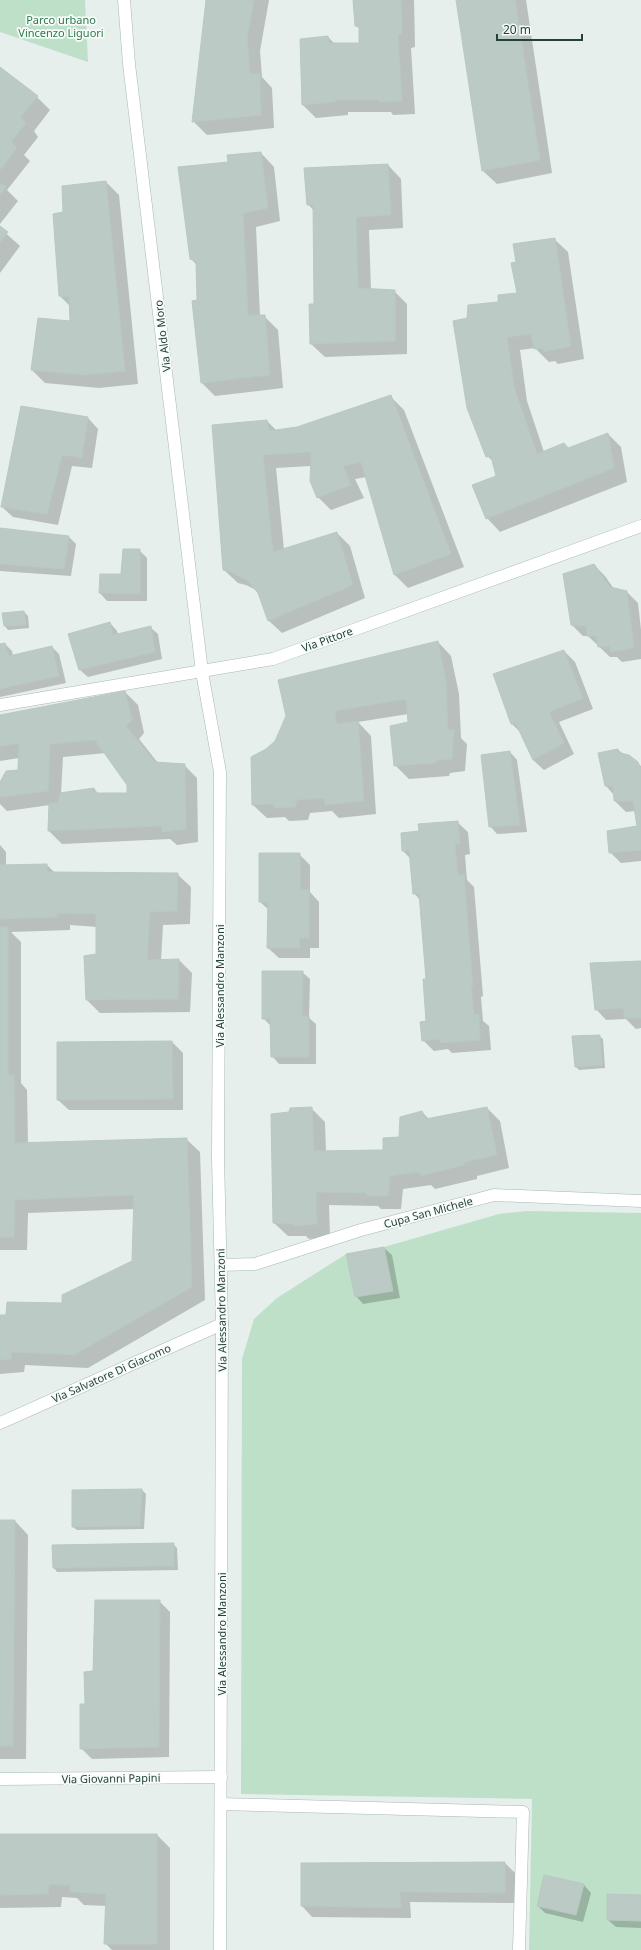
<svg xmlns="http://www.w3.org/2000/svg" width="641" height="1950" font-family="'Noto Sans',sans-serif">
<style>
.green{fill:#bfe0c8}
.shadow{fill:#0003;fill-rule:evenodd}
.building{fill:#bbcac4;stroke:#b8c9c2}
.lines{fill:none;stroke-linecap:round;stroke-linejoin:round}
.minor-casing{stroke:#a8b8b2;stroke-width:13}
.minor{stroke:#fff;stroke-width:12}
.labels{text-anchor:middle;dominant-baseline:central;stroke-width:3.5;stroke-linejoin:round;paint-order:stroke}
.park-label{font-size:11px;fill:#2d7a4b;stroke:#f7fbf9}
.street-label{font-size:11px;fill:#24423a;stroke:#f7fbf9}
</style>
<rect width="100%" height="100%" fill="#e6efeb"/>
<g class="green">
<polygon points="0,0 85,0 88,62 0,32"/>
<polygon points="527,1211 641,1213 641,1950 529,1950 532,1799 241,1794 242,1359 254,1319 277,1298 346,1254 384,1247 499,1214"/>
</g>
<g class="shadow">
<polygon points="207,0 269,0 260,51 262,77 272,88 274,128 207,135 194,122"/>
<polygon points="354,0 414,0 415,47 411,48 415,114 393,115 391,112 348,112 348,115 316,118 303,105 328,37 335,44 360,44 360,29 356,25"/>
<polygon points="457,0 526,0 552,173 497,184 483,171"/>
<polygon points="0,68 37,97 50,110 34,131 38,137 24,155 30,161 7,190 18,201 0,224"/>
<polygon points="261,153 274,167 280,221 256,227 260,316 264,316 278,330 283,388 215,396 202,383 197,265 191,259"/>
<polygon points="388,165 401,179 403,228 369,230 371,290 394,291 407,304 407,354 325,357 311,344 310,305 315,305 314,211 308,204"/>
<polygon points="106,182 119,195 138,384 99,388 45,383 32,370 71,322 70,306 60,296 64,213"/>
<polygon points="0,228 20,246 0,273"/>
<polygon points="554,239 568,252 584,359 558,364 555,361 549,362 535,348 520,350 527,401 544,452 569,449 608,434 621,447 627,482 500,532 487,518 498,476 494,462 487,456 468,318 518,294 517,263"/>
<polygon points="390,396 404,410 464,567 408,588 395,575 366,477 355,479 364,498 331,510 318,497 311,466 276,468 284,550 337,533 350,546 365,598 282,633 268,620 258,591 246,585 238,583 224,570 267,421 277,431 297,428"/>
<polygon points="88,418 98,429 92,468 72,466 58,525 13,517 2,507"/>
<polygon points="0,529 69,537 76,544 71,576 0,571"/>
<polygon points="139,550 147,558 147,601 107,601 100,593 101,575 122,575"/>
<polygon points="594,565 605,576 614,589 627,592 638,603 641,630 641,659 622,662 617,657 610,657 588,636 583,636 572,625"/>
<polygon points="24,612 28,616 29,628 8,630 5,626"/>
<polygon points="110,623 117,631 118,635 150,627 158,634 162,659 88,677 80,670 69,635"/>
<polygon points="438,642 451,656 459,694 461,738 467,744 465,771 450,773 449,776 409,779 395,765 409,723 408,714 358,722 371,736 376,814 339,818 332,811 310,813 308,820 289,821 285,817 267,818 253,805 267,750"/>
<polygon points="5,644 12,651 13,656 52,647 59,654 66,683 0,697 0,646"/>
<polygon points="564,651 575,662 593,709 559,722 574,754 544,770 533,760 520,732 512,724"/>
<path d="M 125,692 L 138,705 L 144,733 L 139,739 L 158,763 L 184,765 L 197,778 L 198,842 L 177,845 L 170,839 L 62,844 L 49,831 L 50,805 L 7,811 L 0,804 L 0,783 L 18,771 L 19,758 L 0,761 L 0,716 ZM 106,753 L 128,784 L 128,794 L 99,794 L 94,789 L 61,794 L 63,757 Z"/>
<polygon points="618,750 641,766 641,861 621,863 610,852 638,826 636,811 626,812 615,801 614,795 606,786"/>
<polygon points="510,752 517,760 527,832 497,834 490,826"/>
<polygon points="457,822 468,832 470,854 465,855 467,880 474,887 483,996 481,997 483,1021 489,1026 491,1050 452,1053 448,1049 434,1051 423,1040 428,1022 427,979 420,900 414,893 410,858 403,851 420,832"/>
<polygon points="0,845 6,852 6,866 47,865 55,873 177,874 191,887 190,924 163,925 161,961 179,960 192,973 190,1012 100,1013 87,1000 97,955 97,927 70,925 70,930 11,932 21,942 21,1083 27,1090 28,1144 186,1139 200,1152 205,1300 88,1368 25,1365 24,1372 0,1374 0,1316 63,1304 133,1261 135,1209 28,1213 27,1250 0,1250"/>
<polygon points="299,854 310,865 310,892 319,902 319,948 310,948 310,958 279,958 268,948 269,910 260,902"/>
<polygon points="641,962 641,1028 636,1029 626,1019 606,1020 596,1009"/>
<polygon points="302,972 310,979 309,1018 316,1024 316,1064 279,1064 272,1056 271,1026 263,1018"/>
<polygon points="599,1036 603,1039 605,1068 579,1070 576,1067"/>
<polygon points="172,1042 183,1053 183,1110 69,1110 58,1100"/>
<polygon points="311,1108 325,1122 326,1152 384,1151 400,1137 422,1112 430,1120 487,1108 500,1121 509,1168 477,1176 477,1179 435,1189 431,1185 403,1189 401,1209 381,1209 378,1206 329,1205 330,1237 309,1239 306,1236 288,1236 274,1223 289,1113"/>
<polygon points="384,1248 392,1255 400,1298 363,1304 356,1296"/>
<polygon points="142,1490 146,1494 144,1529 77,1530 73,1527 73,1491"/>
<polygon points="0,1521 15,1521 28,1535 26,1759 0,1759"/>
<polygon points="173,1544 177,1548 178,1570 57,1572 54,1568 53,1546"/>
<polygon points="159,1601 170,1612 169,1757 92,1759 81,1748 86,1705 94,1672"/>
<polygon points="0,1835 157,1835 170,1848 170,1950 112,1950 105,1943 107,1906 84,1905 77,1898 62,1897 61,1907 0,1908"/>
<polygon points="505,1863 516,1874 515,1903 410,1902 411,1918 312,1917 302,1906"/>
<polygon points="545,1876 584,1885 591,1893 583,1922 545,1913 538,1906"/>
<polygon points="641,1896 641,1928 616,1927 608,1920"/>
</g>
<g class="building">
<polygon points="206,0 254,0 247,37 250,74 260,73 261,115 192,122"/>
<polygon points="353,0 401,0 402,34 398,35 402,101 379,102 379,100 335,100 335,102 302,105 300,39 328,36 329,43 359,43 359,27 355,26"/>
<polygon points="456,0 515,0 540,160 482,171"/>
<polygon points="0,67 38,96 21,117 26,123 11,142 17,147 0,170"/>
<polygon points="261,152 268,208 243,213 248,315 265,315 270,375 201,383 192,301 197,300 196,261 190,259 178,167 228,162 227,155"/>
<polygon points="388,164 391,215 356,217 358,288 395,290 395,341 310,344 309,304 314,304 313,205 307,205 304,168"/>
<polygon points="106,181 125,371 85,375 31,370 38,318 70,321 69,297 59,296 53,214 63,212 62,186"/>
<polygon points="0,183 6,187 0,194"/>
<polygon points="0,226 8,232 0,242"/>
<polygon points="555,238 571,346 544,352 544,348 534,349 531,334 507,337 514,387 537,454 564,443 568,448 608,433 614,468 486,519 472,485 496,476 491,456 486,457 467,408 453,321 467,318 468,305 498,302 498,295 517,293 511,263 516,262 513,244"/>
<polygon points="391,395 451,554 394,575 361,462 343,466 351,485 317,498 310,481 311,452 263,455 273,552 337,532 353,585 268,621 258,593 247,580 231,572 223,570 212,425 267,420 269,431 297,427"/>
<polygon points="21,406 88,417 82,458 62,455 47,514 1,507"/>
<polygon points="0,528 69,536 64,569 0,564"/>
<polygon points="123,549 140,549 140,594 99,593 100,574 121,574"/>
<polygon points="594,564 610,587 627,591 634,648 611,652 610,646 598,647 596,636 587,636 586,626 571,625 563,574"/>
<polygon points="24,611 26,625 4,626 2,613"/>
<polygon points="110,622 113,635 151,626 155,652 79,670 68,634"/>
<polygon points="438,641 446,680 448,730 454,730 452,759 437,760 436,763 394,766 390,726 408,722 406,699 335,711 337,724 358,721 364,801 325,805 324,798 297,800 295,807 275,808 273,804 252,805 251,757 266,749 275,741 286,716 278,680"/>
<polygon points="5,643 9,656 52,646 59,676 0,689 0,644"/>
<polygon points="564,650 583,698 549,712 564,743 533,760 516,724 511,724 493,674"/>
<polygon points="125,691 132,720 126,726 155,762 185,764 186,829 162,832 162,826 48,831 49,803 58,803 60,793 94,788 96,793 127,793 127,785 95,740 50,744 48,791 0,797 0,782 6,771 18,770 19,743 0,746 0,715"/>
<polygon points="618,749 619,753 629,755 638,762 641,769 641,850 609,853 607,831 637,826 633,801 614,801 613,786 605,786 598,753"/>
<polygon points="510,751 520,825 489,827 481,755"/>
<polygon points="458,821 460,844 455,844 458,875 464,875 473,986 471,986 474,1015 479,1014 480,1040 440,1043 440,1039 422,1041 420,1022 426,1021 423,979 426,979 419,894 413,894 409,850 402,851 401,833 419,831 418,824"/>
<polygon points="259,853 300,853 300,890 309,890 309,938 299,938 300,948 267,948 268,902 259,902"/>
<polygon points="47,864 47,872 178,873 177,911 150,912 147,960 179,959 178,999 86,1000 84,956 96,954 96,914 57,913 57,917 0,919 0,865"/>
<polygon points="0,927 8,927 8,1075 14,1075 15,1143 187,1138 192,1287 74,1355 12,1352 11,1359 0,1360 0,1315 6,1315 7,1302 62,1303 62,1295 132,1261 134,1195 15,1200 14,1237 0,1237"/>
<polygon points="641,961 641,1018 624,1018 624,1008 595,1010 590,963"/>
<polygon points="262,971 303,971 302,1016 309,1016 309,1057 271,1057 270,1019 262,1019"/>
<polygon points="600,1035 602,1065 575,1067 572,1036"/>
<polygon points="172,1041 173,1099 57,1100 57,1042"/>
<polygon points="312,1107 314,1151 383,1150 383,1138 399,1137 400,1117 422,1111 426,1119 487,1107 497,1155 465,1162 464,1165 421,1176 419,1172 390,1176 388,1196 367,1196 366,1193 316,1192 317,1224 295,1226 294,1224 273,1223 271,1114 289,1112 290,1108"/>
<polygon points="384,1247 393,1291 355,1297 346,1254"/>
<polygon points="142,1489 140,1526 72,1527 72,1490"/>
<polygon points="0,1520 15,1520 13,1746 0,1746"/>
<polygon points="174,1543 174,1566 53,1568 52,1545"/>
<polygon points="95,1600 160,1600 159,1747 80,1749 80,1704 85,1704 84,1672 93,1671"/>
<polygon points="0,1834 157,1834 157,1944 104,1944 106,1894 70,1892 70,1886 49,1884 48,1894 0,1895"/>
<polygon points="505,1862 505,1893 400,1892 401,1908 301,1906 301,1863"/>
<polygon points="544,1875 584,1884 576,1915 537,1906"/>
<polygon points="607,1894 641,1895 641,1921 607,1920"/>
</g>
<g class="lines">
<defs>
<g id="minor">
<polyline points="124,0 129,64 202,672 220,772 218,1158 222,1324 220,1950"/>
<polyline points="0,705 273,659 641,526"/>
<polyline points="221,1265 255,1264 361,1230 494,1195 641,1201"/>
<polyline points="0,1423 222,1324"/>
<polyline points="0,1779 221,1777"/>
<polyline points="221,1804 523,1812 519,1949"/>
</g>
</defs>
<use href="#minor" class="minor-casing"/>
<use href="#minor" class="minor"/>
</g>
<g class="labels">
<g class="park-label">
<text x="61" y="19">Parco urbano<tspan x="61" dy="13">Vincenzo Liguori</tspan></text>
</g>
<g class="street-label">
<text transform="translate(162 336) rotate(-97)">Via Aldo Moro</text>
<text transform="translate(327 639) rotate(-20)">Via Pittore</text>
<text transform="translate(219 986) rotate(-90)">Via Alessandro Manzoni</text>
<text transform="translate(428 1212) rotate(-15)">Cupa San Michele</text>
<text transform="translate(221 1310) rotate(-91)">Via Alessandro Manzoni</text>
<text transform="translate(111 1373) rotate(-24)">Via Salvatore Di Giacomo</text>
<text transform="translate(221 1634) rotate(-90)">Via Alessandro Manzoni</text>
<text transform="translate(111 1778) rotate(-1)">Via Giovanni Papini</text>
</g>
</g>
<path d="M497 34v6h85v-6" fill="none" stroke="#24423a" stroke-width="2"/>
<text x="503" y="34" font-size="12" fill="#24423a" stroke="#f7fbf9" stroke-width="3" paint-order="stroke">20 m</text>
</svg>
